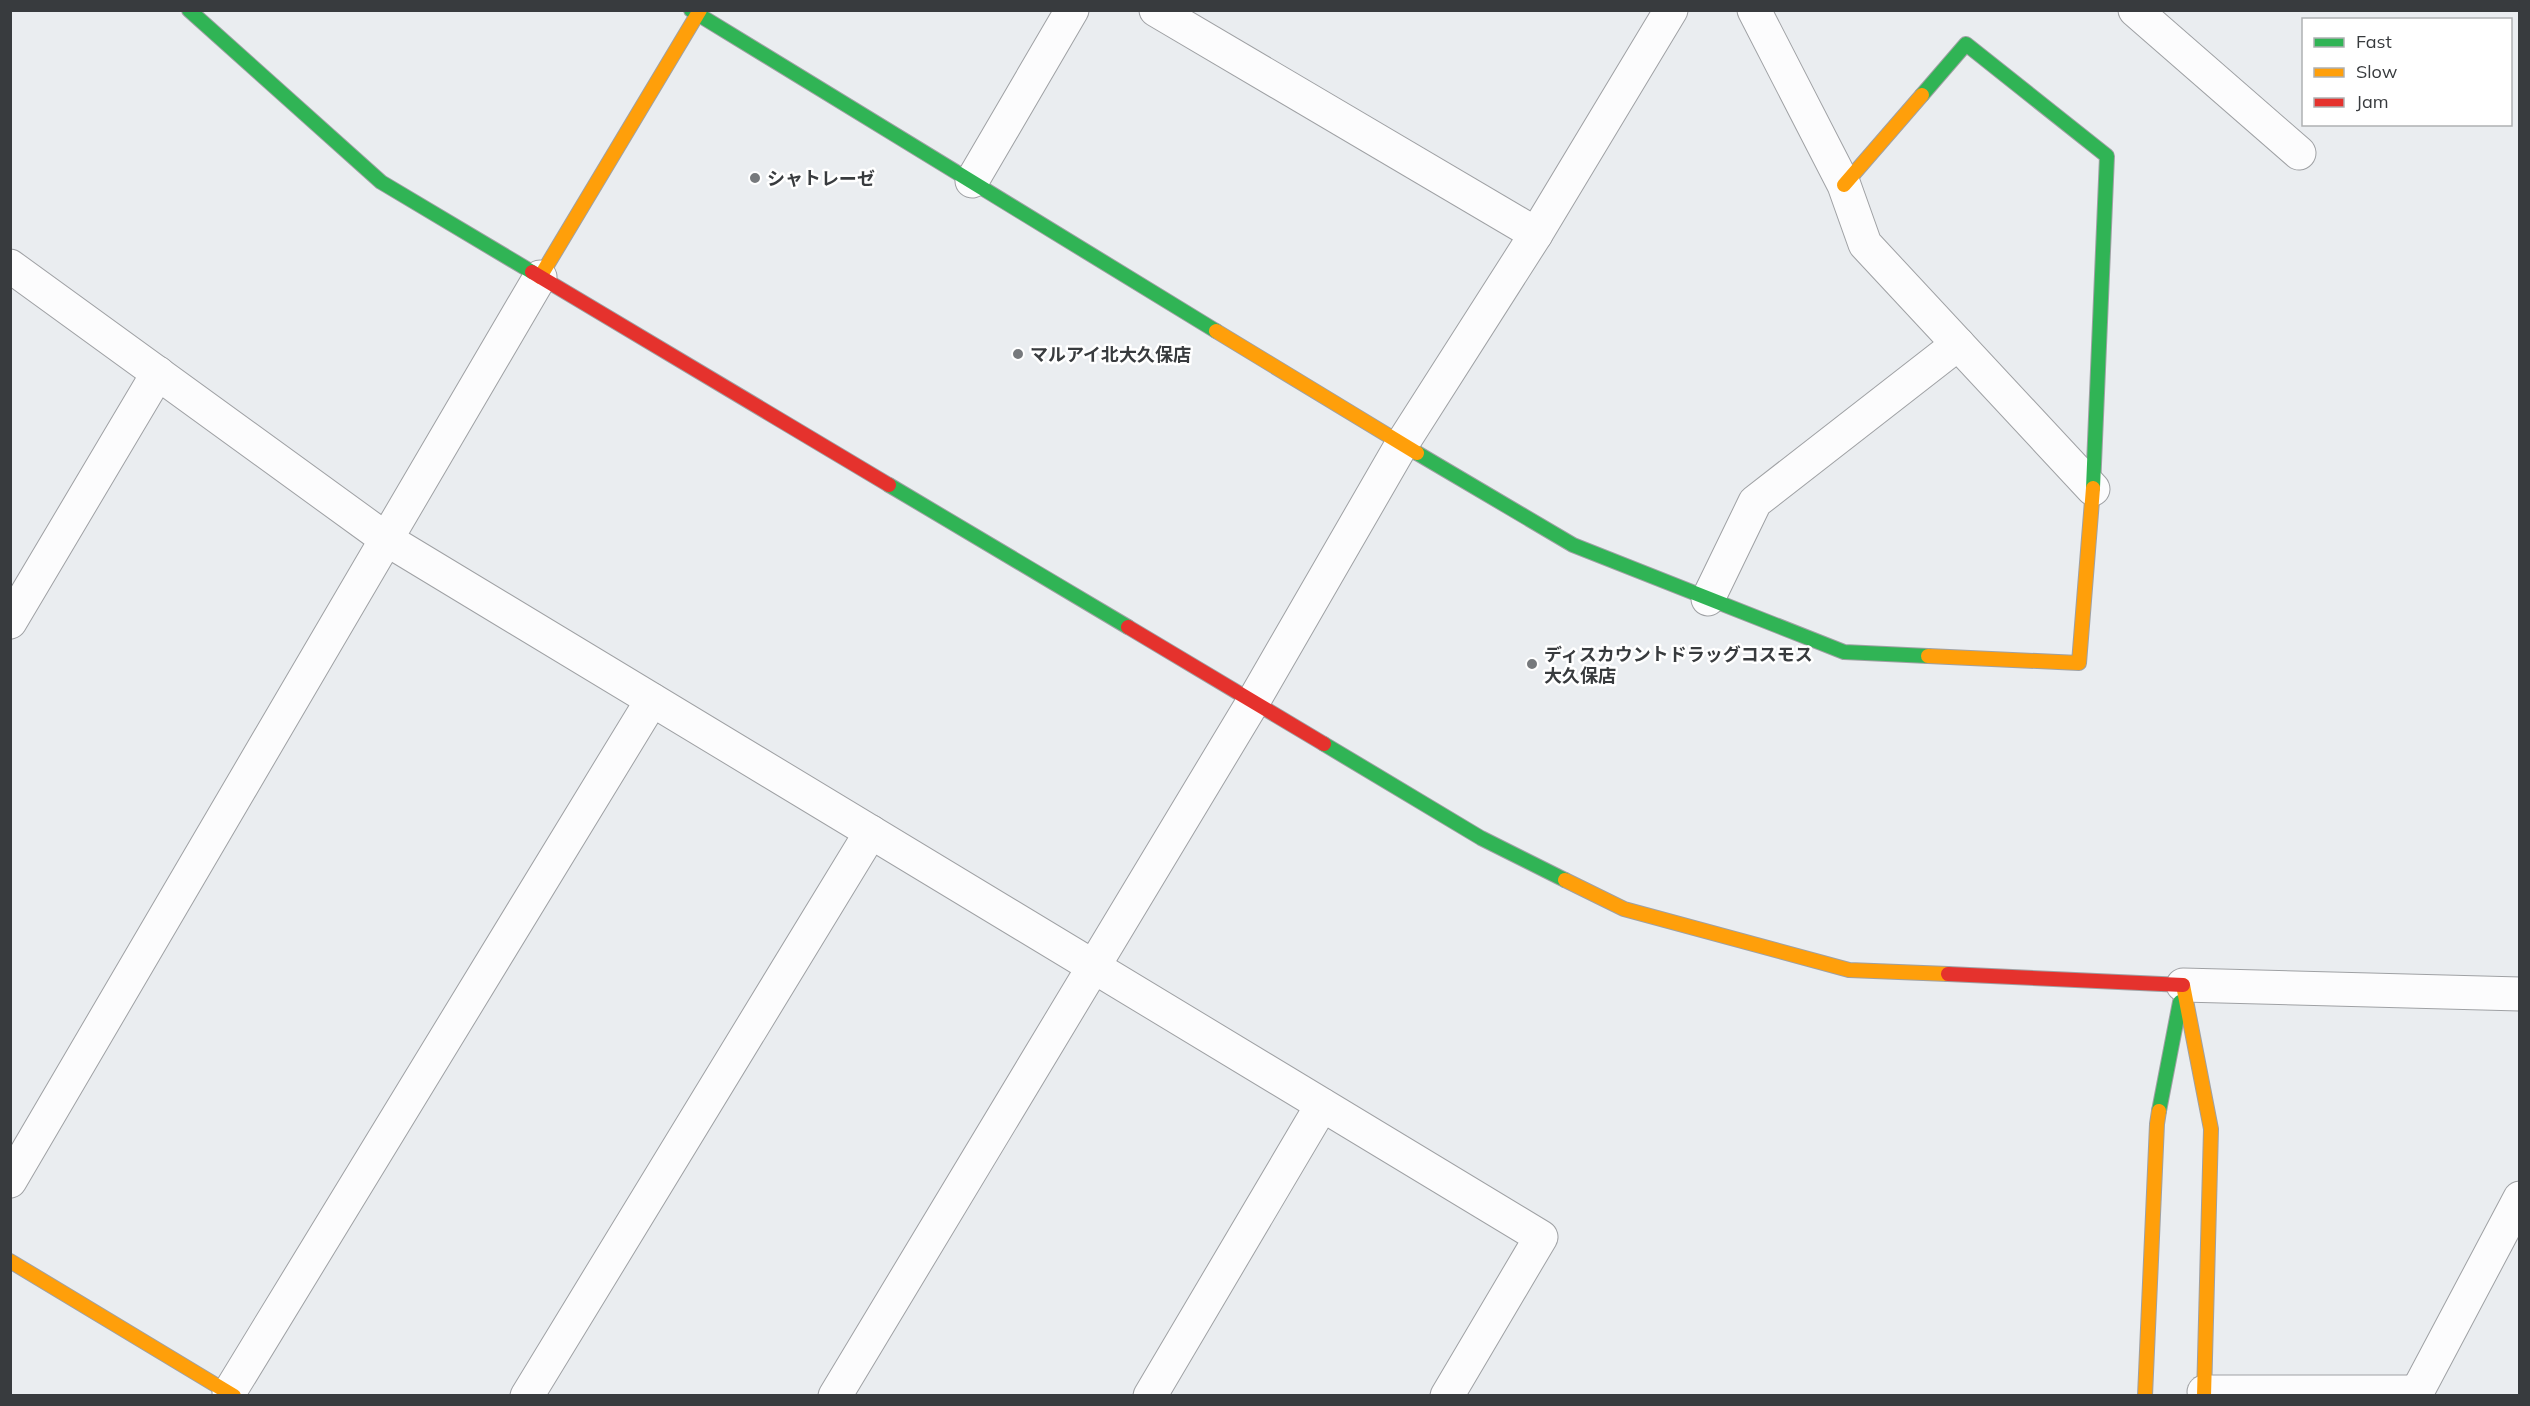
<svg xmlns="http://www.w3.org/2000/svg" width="2530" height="1406" font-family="Mulish,'Noto Sans JP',sans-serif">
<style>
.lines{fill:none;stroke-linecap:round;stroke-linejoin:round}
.street-casing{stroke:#9fa1a4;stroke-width:35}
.fast-casing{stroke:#9fa1a4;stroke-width:16}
.slow-casing{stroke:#9fa1a4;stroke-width:16}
.jam-casing{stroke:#9fa1a4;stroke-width:16}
.street{stroke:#fcfcfd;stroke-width:33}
.fast{stroke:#30b455;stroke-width:14}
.slow{stroke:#ff9f0a;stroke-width:14}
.jam{stroke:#e5322d;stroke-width:14}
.poi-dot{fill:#76797c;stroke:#fff;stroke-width:2}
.labels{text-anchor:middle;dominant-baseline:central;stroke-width:5;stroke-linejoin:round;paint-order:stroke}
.poi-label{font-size:18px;font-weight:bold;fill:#383b3e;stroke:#fff;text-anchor:start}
</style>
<rect width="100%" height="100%" fill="#eaedf0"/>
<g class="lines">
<defs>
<g id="street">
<polyline points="1156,10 1536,234"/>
<polyline points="1754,10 1844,185 1865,244 2093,489"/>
<polyline points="2135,10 2299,153"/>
<polyline points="972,181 1072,10"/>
<polyline points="10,266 386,539 1541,1237 1447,1396"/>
<polyline points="1708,599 1755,502 1958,344"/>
<polyline points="10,622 158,373"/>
<polyline points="2183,985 2520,994"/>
<polyline points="10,1181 540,277"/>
<polyline points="2204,1392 2416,1392"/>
<polyline points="229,1393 652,700"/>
<polyline points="527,1396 871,832"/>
<polyline points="835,1396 1253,702 1402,444 1536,234 1671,10"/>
<polyline points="1150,1396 1322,1105"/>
<polyline points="2415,1396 2520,1198"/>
</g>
<g id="fast">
<polyline points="189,10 381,182 532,272"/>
<polyline points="691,10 1216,331"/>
<polyline points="1922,95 1966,44 2107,156 2093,488"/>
<polyline points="1417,453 1573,545 1844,652 1928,656"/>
<polyline points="889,485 1128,627"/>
<polyline points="1324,744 1481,838 1565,880"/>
<polyline points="2159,1111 2180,1002"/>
</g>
<g id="slow">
<polyline points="1844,185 1922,95"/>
<polyline points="540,277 700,10"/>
<polyline points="1216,331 1417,453"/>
<polyline points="1928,656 2079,663 2093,488"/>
<polyline points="1565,880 1624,909 1849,970 1948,974"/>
<polyline points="2183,985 2211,1129 2204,1396"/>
<polyline points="10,1261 234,1396"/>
<polyline points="2145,1396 2157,1124 2159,1111"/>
</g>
<g id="jam">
<polyline points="532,272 889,485"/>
<polyline points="1128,627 1324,744"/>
<polyline points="1948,974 2183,985"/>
</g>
</defs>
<use href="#street" class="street-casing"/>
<use href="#fast" class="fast-casing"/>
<use href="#slow" class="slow-casing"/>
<use href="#jam" class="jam-casing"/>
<use href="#street" class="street"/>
<use href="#fast" class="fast"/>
<use href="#slow" class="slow"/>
<use href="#jam" class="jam"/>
</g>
<g class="poi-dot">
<circle cx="755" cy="178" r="6"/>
<circle cx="1018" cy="354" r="6"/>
<circle cx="1532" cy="664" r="6"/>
</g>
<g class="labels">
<g class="poi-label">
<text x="767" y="178">シャトレーゼ</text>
<text x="1030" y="354">マルアイ北大久保店</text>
<text x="1544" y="654">ディスカウントドラッグコスモス<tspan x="1544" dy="21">大久保店</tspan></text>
</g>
</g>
<rect width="2530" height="1406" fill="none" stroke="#383b3e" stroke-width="24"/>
<rect x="2302" y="18" width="210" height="108" fill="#ffffff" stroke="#afb1b2" stroke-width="1.5"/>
<rect x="2314" y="38" width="30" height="9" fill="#30b455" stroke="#afb1b2" stroke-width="1.5"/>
<text x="2356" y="48" font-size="18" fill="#383b3e">Fast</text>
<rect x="2314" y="68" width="30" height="9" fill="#ff9f0a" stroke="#afb1b2" stroke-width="1.5"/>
<text x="2356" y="78" font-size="18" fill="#383b3e">Slow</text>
<rect x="2314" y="98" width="30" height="9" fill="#e5322d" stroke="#afb1b2" stroke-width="1.5"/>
<text x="2356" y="108" font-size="18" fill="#383b3e">Jam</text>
</svg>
